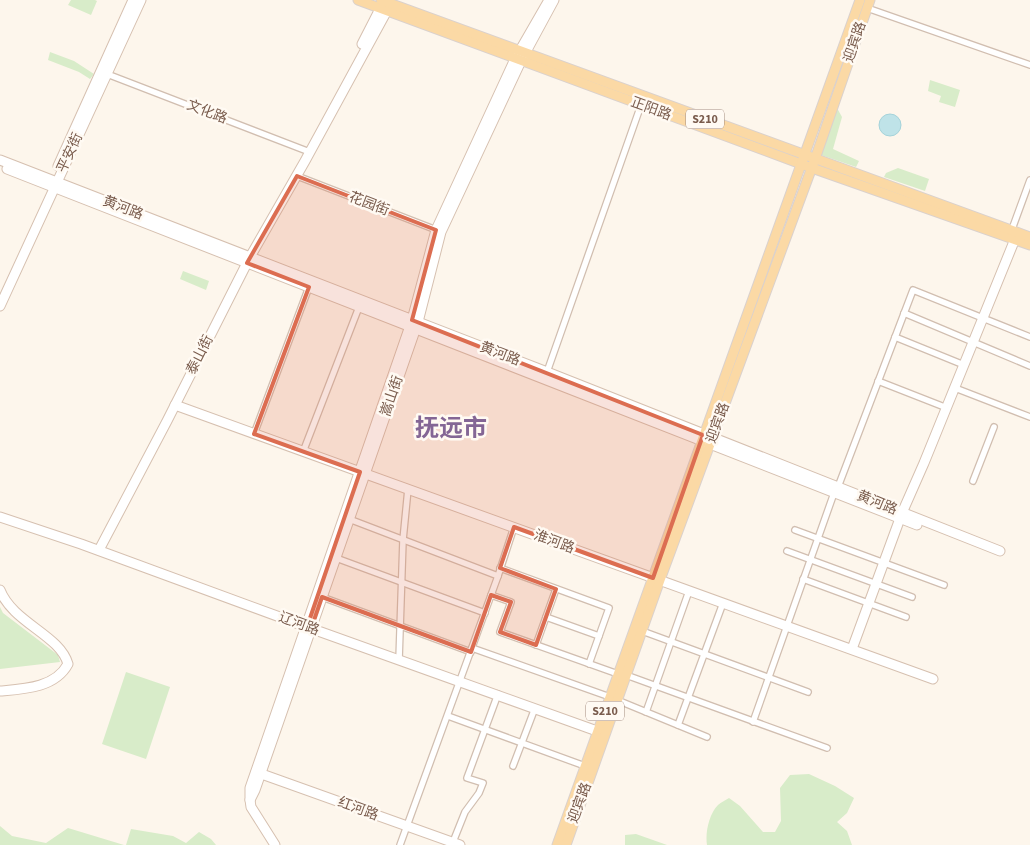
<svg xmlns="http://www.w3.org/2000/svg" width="1030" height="845" font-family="'Source Sans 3','Noto Sans SC',sans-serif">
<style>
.green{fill:#d8ecc9}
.water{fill:#bfe3e8;stroke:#a5d3da}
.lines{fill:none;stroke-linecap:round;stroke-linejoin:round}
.street-casing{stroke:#d1beb0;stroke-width:8}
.secondary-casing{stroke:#d6c0b0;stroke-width:11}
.primary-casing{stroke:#dad1cd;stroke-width:11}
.street{stroke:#fff;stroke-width:5.5}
.secondary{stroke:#fff;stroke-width:9}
.primary{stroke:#fbd9a5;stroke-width:9}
.marked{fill:#dc6d51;fill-opacity:0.2;stroke:#dc6d51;stroke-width:4;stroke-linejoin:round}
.labels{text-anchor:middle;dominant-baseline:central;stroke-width:5;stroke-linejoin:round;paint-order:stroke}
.shield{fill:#fffaf3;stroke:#a28b7f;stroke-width:1}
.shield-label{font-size:12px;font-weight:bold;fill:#7a5c4d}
.street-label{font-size:14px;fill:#7a5c4d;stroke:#fffaf3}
.town-label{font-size:24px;font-weight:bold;fill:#846695;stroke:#fffaf3}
</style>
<rect width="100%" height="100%" fill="#fdf6ec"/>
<g class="green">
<polygon points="71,0 95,0 97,1 91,15 68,5"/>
<polygon points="50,52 74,61 94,74 90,79 79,72 48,60"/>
<polygon points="930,80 960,90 955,107 939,102 941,96 928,91"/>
<polygon points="837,108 842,117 833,149 859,161 856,167 821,155"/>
<polygon points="898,168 929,179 925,191 884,177 886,173"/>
<polygon points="183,271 209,281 206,290 180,279"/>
<polygon points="0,607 3,613 58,655 60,662 0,669"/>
<polygon points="126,672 170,687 146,759 102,744"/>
<path d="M 809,774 L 835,786 L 854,798 L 847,813 L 837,822 L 847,831 L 852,845 L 707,845 C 705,833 709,814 718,805 C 721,802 726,800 729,798 L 740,806 L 763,832 L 775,832 L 781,821 L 780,788 L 790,775 Z"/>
<polygon points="0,826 12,836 46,843 68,828 124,845 0,845"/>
<polygon points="131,829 173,836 186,843 199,832 211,839 216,845 126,845"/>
<polygon points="636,834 667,845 625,845 625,835"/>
</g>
<circle class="water" cx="890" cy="125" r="11"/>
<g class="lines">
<defs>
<g id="street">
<polyline points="867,8 1030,65"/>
<polyline points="107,74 307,151"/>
<polyline points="297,176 439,231"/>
<polyline points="1011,232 1030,180"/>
<polyline points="904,313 1030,366"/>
<polyline points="895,337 964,365"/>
<polyline points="547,372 641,105"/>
<polyline points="878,381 947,408"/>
<polyline points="955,388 1030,417"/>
<polyline points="254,434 309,287"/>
<polyline points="303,452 359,307"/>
<polyline points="973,481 994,427"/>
<polyline points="838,487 913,290 1030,337"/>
<polyline points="349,519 498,576"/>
<polyline points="795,530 944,585"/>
<polyline points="787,551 912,597"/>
<polyline points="336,558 485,613"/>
<polyline points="500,568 609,608 589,664"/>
<polyline points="803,579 906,617"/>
<polyline points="491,595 511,602 500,632 618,674"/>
<polyline points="322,597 471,652"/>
<polyline points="546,617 599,636"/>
<polyline points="642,631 808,692"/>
<polyline points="536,645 556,589"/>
<polyline points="472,648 610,697"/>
<polyline points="399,660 403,540 408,489"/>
<polyline points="626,675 827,748"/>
<polyline points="617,700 707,737"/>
<polyline points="646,712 689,591"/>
<polyline points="448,716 585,766"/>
<polyline points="753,722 834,493"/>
<polyline points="678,725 723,603"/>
<polyline points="513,766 535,708"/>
<polyline points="453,842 465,812 479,793 483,783 467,778 498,694"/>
<polyline points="400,845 498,576 514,527"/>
</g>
<g id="secondary">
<polyline points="549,0 515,59 436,230 412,320 250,788 250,800 255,790 418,322 441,232 521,61 554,0"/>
<polyline points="362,44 383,3"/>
<polyline points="0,160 547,372 1000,551"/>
<polyline points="58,166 133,0"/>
<polyline points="7,169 917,525"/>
<polyline points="0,306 141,0"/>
<polyline points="175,405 933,679"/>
<polyline points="0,517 81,544 307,627 597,731"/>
<polyline points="99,550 167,421 250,257 305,161 390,5"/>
<path d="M 0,590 C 13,623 60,635 68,664 C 55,688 24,689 0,691"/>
<polyline points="852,649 902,513 924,463 1015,239"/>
<polyline points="256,772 460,845"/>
<polyline points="250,800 251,807 275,845"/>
</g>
<g id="primary">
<polyline points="358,0 812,168 1030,245"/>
<polyline points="381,0 1030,237"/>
<polyline points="557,845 860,0"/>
<polyline points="566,845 660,580 815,159 870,0"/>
</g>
</defs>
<use href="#street" class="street-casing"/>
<use href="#secondary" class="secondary-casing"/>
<use href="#primary" class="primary-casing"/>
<use href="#street" class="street"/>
<use href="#secondary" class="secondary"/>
<use href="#primary" class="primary"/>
</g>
<path class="marked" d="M 297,176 L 436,230 L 412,320 L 703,435 L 653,578 L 514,527 L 500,568 L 556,589 L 536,645 L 500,632 L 511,602 L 491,595 L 471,652 L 322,597 L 311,629 L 307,627 L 360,472 L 254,434 L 309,287 L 247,263 Z"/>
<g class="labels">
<g class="shield">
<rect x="686" y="109.5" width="38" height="19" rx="4"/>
<rect x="586" y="701.5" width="38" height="19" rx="4"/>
</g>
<g class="shield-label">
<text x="705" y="119">S210</text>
<text x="605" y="711">S210</text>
</g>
<g class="street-label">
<text transform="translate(855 42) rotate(-71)">迎宾路</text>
<text transform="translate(651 109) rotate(20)">正阳路</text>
<text transform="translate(207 112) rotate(21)">文化路</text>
<text transform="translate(70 153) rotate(-65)">平安街</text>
<text transform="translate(369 204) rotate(21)">花园街</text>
<text transform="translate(123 208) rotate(21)">黄河路</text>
<text transform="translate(500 354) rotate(21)">黄河路</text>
<text transform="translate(200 355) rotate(-63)">泰山街</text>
<text transform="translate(392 396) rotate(-71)">嵩山街</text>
<text transform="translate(718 423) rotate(-70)">迎宾路</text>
<text transform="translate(877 503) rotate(22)">黄河路</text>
<text transform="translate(554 542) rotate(20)">淮河路</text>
<text transform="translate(299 624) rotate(20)">辽河路</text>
<text transform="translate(580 803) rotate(-70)">迎宾路</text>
<text transform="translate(358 809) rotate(20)">红河路</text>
</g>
<g class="town-label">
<text x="451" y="428">抚远市</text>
</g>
</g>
</svg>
